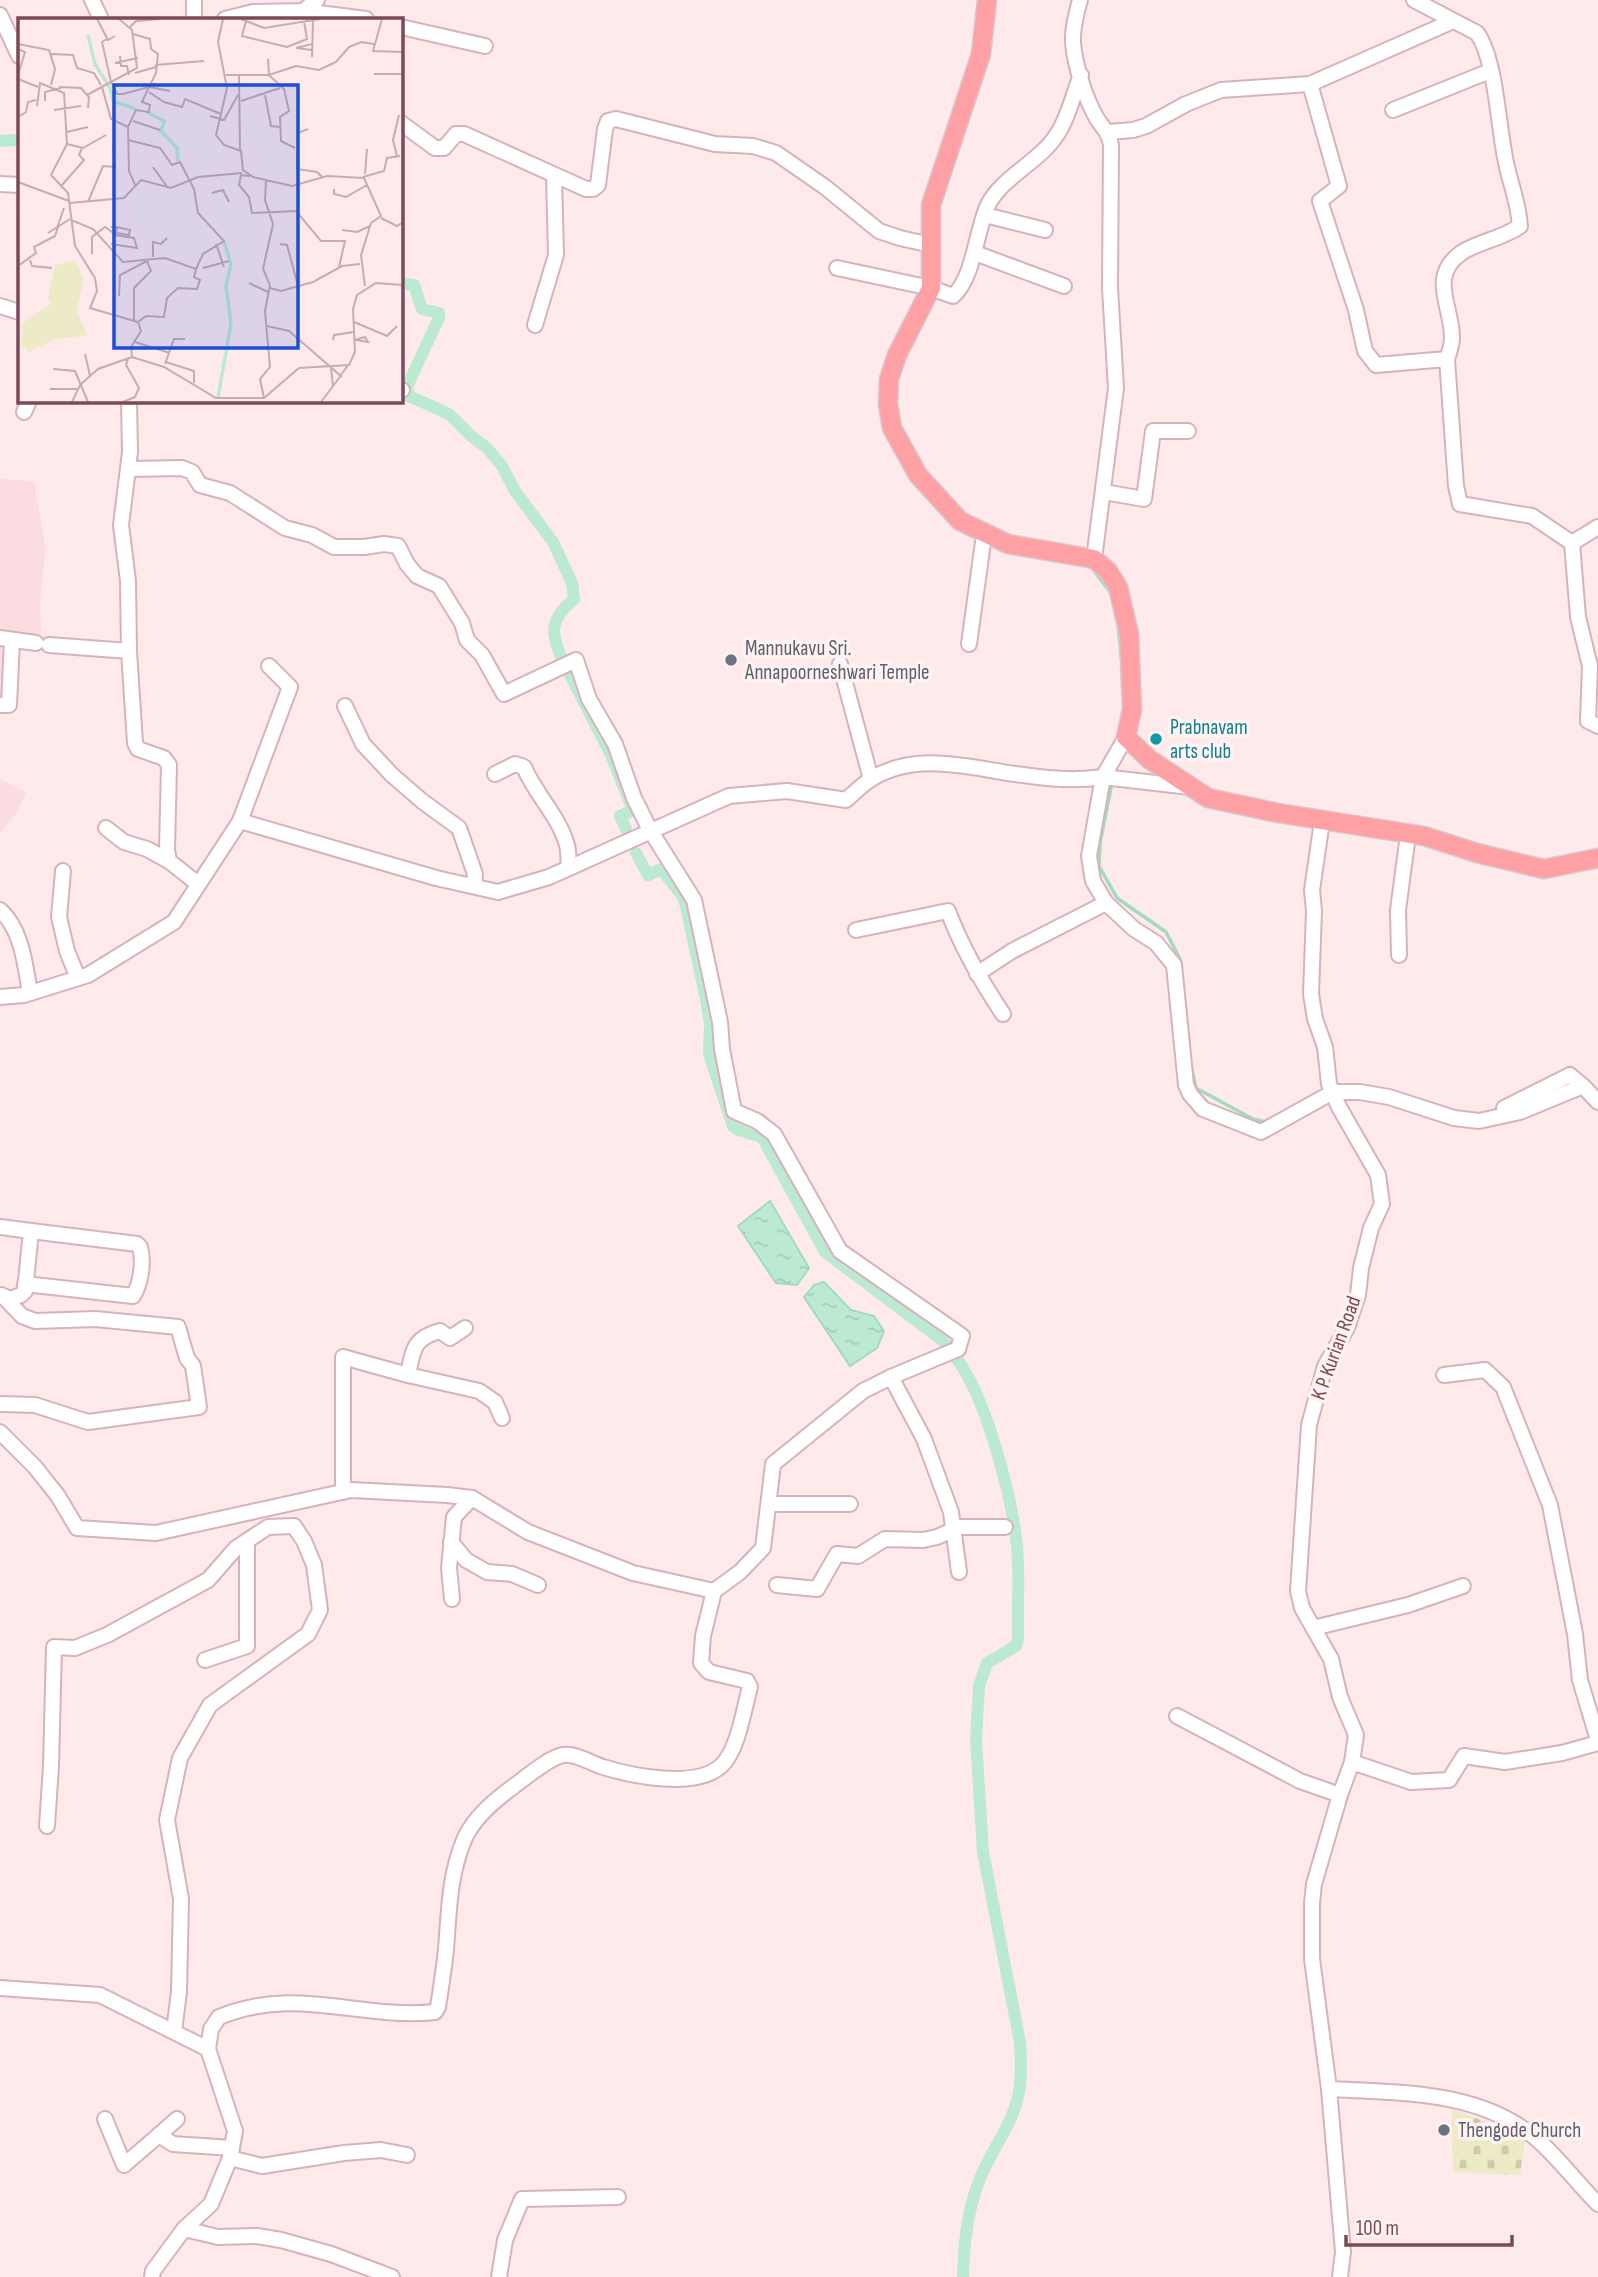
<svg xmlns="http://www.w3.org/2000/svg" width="1598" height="2277" font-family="'Sofia Sans Condensed',sans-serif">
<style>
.residential{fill:#fbdde1}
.cemetery{fill:url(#cemetery-stones)}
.water{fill:url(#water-ripples);stroke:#a1dcbd;stroke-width:2}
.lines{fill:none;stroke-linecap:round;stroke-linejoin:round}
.stream{stroke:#a1dcbd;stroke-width:3.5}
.canal{stroke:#bcead1;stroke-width:12}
.minor-casing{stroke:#d6b3bc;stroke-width:18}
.major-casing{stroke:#d7c9ce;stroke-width:21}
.minor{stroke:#fff;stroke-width:14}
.major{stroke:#ffa0a5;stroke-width:18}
.worship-dot{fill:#6b7280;stroke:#fff2f3;stroke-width:2.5}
.culture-dot{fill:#0f9aa8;stroke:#fff2f3;stroke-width:2.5}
.labels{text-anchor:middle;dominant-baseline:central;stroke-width:7;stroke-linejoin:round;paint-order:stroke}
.worship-label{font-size:21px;fill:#5b616d;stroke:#fff2f3;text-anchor:start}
.culture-label{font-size:21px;fill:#0d838f;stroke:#fff2f3;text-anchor:start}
.street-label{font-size:21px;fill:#7b4a5a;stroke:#fff2f3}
.inset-river{fill:none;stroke:#bcead1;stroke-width:3.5}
.inset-road{fill:none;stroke:#caaab1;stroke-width:2}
.view{fill:#1d4ed8;fill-opacity:0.15;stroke:#1d4ed8;stroke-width:3.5}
.inset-edge{fill:none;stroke:#7b4a5a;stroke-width:3.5}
</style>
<defs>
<pattern id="cemetery-stones" width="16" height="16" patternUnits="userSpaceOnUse" patternTransform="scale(1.75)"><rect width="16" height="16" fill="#edeac6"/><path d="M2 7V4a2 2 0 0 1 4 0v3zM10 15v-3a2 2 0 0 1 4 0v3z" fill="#cfcaac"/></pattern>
<pattern id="water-ripples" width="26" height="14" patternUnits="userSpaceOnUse" patternTransform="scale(1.75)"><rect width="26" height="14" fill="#bcead1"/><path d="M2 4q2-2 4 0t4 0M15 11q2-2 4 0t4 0" fill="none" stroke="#a5cab6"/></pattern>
</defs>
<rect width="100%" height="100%" fill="#feeaeb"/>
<g class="residential">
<polygon points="0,479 34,481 46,550 40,601 41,638 12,640 9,705 0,705"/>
<polygon points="0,779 26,792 18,811 0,833"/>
</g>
<polygon class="cemetery" points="1452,2109 1525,2137 1520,2175 1453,2172"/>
<g class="water">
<polygon points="770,1201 809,1268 797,1285 776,1283 738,1226"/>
<polygon points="824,1282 851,1310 874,1316 884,1331 877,1348 850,1366 804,1297 814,1285"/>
</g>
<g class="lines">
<g class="stream">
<polyline points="1092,568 1113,596"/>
<polyline points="1117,616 1122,664"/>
<polyline points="1111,788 1100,843 1099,866 1117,898 1166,932 1180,959 1181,968"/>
<polyline points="1183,986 1189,1045"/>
<polyline points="1191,1066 1196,1088 1253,1119 1270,1123"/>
</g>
<g class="canal">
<polyline points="0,141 19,140"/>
<path d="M 401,283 L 414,285 L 422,309 L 439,313 L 439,318 L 410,380 L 407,389 L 409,396 L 449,414 L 471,436 L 487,448 L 502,466 L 515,491 L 553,542 L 572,583 L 574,599 C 550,619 550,632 562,659"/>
<polyline points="568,671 611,755 633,810 620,816 626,829"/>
<polyline points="636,853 648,875 661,869 684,898 707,1004 710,1025 709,1054 733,1126 738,1130 762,1137 825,1252 942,1340 948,1347"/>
<path d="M 956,1358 C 986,1396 1012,1497 1017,1547 C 1020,1577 1017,1608 1018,1639 L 1016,1646 L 987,1663 L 979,1686 L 976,1739 L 983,1852 L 1020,2042 C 1021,2060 1022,2079 1018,2097 C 1011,2127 990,2152 979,2181 C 967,2212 964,2244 963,2277"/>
</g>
<defs>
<g id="minor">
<polyline points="92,0 101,19"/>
<path d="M 1080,0 C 1076,14 1072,29 1073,43 C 1075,66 1085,97 1096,117 C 1103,129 1108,130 1111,145 L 1110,288 L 1116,388 L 1094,559"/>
<path d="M 1414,0 L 1477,33 C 1497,61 1498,131 1507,167 C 1512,189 1518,202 1520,226 C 1502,239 1479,241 1461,253 C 1428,277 1452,305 1452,338 C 1452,345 1449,353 1447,359 L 1456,486 L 1460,504 L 1532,516 L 1572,543"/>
<polyline points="303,14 303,11 366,19"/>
<polyline points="0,15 19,56"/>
<polyline points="194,19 194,0"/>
<polyline points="225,19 253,12 303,11 317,0"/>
<polyline points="401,27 485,46"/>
<polyline points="1310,84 1339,186 1320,201 1356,310 1365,351 1376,365 1447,359"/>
<polyline points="1393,110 1490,71"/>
<polyline points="401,123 435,148 444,148 456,134 464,134 586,189 593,189 598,185 605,129 608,121 616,119 715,144 753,146 776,153 825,187 879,231 900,238 931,245"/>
<polyline points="1109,132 1133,130 1146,126 1186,104 1221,90 1310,84 1453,21"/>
<polyline points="0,184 19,185"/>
<polyline points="985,215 1045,230"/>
<polyline points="975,253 1064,286"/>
<path d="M 837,268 L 931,288 L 953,296 C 974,278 976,230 988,205 C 1001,178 1040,161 1056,136 C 1068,119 1073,95 1081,75"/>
<polyline points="0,306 19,312"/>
<polyline points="535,325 556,255 554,176"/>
<polyline points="401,390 402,390"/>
<polyline points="129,401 130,452 121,525 128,581 129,651 135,743 138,749 164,758 169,765 167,850 169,861 198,884"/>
<polyline points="24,412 29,401"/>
<polyline points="1104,492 1144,499 1153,431 1188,431"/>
<polyline points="1572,543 1578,617 1590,666 1588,721 1598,726"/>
<polyline points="1572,543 1598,527"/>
<polyline points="0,638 36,643"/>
<polyline points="969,644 984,535"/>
<polyline points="49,645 129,651"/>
<polyline points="840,664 871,779"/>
<polyline points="0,705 9,705 12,640"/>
<polyline points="345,706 363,744 392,775 422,801 459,828 475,874 474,886"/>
<path d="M 495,774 L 515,764 L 524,767 C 535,794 559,816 567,845 C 569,852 568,861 569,868"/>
<polyline points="1190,787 1103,777 1089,856 1093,881 1106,903 1134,929 1156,943 1174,965 1186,1085 1190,1094 1203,1109 1261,1132 1333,1092 1360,1092 1389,1097 1454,1118 1479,1121 1520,1112 1583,1086 1598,1102"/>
<polyline points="240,821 290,687 269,666"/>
<polyline points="1322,821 1312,890 1314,911 1311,994 1315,1019 1325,1047 1329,1084 1339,1107 1378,1175 1382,1204 1371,1228 1361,1268 1358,1295 1347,1328 1325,1366 1309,1425 1298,1591 1302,1608 1331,1659 1340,1697 1356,1735 1352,1762 1340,1795 1314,1884 1312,1903 1312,1959 1329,2089 1343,2252 1340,2277"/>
<polyline points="106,828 124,842 147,849 169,861"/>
<polyline points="63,871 59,917 67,951 78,978"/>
<path d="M 0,910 C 22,930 25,964 30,993"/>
<path d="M 856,930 L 948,911 C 962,948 981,981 1003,1014"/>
<polyline points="1399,955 1398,910 1408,835"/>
<polyline points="977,974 1012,951 1106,903"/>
<path d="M 0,997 L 24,995 L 88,975 L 174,922 L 240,821 L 436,878 L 498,892 L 549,877 L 729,796 L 787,791 L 846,800 C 854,793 862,785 871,779 C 919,750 972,769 1023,775 C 1049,779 1077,781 1103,777 L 1126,737"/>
<polyline points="1504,1108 1570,1075 1583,1086"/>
<polyline points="0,1227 31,1231 25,1291 21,1295 10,1299 1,1295"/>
<path d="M 25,1284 L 133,1296 C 141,1284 144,1261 140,1247 L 137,1244 L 31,1231"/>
<polyline points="408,1375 479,1391 495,1402 502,1418"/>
<polyline points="1444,1375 1485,1370 1503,1387 1550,1505 1575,1634 1580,1680 1598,1740"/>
<polyline points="891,1377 924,1439 951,1512 959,1572"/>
<polyline points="0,1404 35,1405 88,1422 199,1407 193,1366 187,1358 178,1327 95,1319 35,1321 22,1316 5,1298"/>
<polyline points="0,1432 35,1467 58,1496 77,1528 156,1533 351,1490 447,1495 472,1498 528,1532 633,1573 714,1591 740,1572 763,1548 773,1464 863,1391 891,1377 958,1349 962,1336 840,1251 774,1134 757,1121 734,1111 722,1049 720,1022 694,900 650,830 634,798 615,744 589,699 576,660 504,694 482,655 467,640 462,623 439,586 417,576 407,564 398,546 384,544 364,547 334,547 312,535 285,528 230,493 200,485 192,472 182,468 129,469"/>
<path d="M 343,1492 L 343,1357 L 408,1375 C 413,1350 413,1338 440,1331 L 450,1338 L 465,1328"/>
<polyline points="769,1504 850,1504"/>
<polyline points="451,1542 466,1560 487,1572 512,1574 538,1585"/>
<polyline points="777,1585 817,1589 837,1554 858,1556 885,1539 923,1540 937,1537 959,1527 1005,1527"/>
<polyline points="452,1599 449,1568 454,1517 472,1498"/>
<polyline points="1313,1628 1408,1605 1463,1586"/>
<polyline points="205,1660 247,1646 247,1541"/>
<polyline points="1177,1716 1300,1781 1340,1795"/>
<polyline points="1352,1762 1411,1782 1449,1780 1464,1756 1505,1762 1562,1753 1598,1743"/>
<polyline points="47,1826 51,1766 54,1647 75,1648 107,1635 208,1580 236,1548 268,1527 294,1526 304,1541 314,1565 320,1610 308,1634 210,1705 180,1758 167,1820 181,1899 179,1992 174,2031"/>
<polyline points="0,1988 100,1995 208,2049 235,2131 230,2158 211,2204 184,2229 153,2271 152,2277"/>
<path d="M 208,2049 L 211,2029 L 219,2017 C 298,1985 358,2020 435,2012 L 438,2007 C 441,1988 444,1969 446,1949 C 449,1912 449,1876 464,1840 C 473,1818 495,1800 514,1786 C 525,1778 550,1757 563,1755 C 576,1753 590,1763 603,1767 C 632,1776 696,1789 721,1766 C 738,1751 744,1708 750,1687 L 747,1681 L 709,1672 L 701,1663 L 703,1636 L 714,1591"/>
<path d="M 1329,2089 C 1401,2093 1482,2090 1539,2141 C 1560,2160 1578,2184 1598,2204"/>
<polyline points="105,2119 124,2165 159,2135 173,2144 232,2148"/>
<polyline points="159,2135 177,2119"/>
<polyline points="230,2158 262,2166 344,2153 381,2150 407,2155"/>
<polyline points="184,2229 218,2237 257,2236 281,2240 331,2254 392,2277"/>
<polyline points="499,2277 505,2240 522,2199 618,2197"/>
</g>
<polyline id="major" points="987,0 981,54 931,205 931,288 897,355 889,379 888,404 892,428 918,475 960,521 1008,544 1094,559 1108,571 1118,587 1129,634 1132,709 1126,737 1149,759 1208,798 1278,813 1424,836 1477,853 1544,869 1598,858"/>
</defs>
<use href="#minor" class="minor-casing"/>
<use href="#major" class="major-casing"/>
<use href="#minor" class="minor"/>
<use href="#major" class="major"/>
</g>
<g class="worship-dot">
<circle cx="731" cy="660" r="7"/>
<circle cx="1444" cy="2130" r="7"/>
</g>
<circle class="culture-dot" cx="1156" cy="739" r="7"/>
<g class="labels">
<g class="worship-label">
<text x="745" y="648">Mannukavu Sri.<tspan x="745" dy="24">Annapoorneshwari Temple</tspan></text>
<text x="1458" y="2130">Thengode Church</text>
</g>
<g class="culture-label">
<text x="1170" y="727">Prabnavam<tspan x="1170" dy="24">arts club</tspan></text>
</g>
<g class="street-label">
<text transform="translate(1336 1348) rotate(-70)">K P Kurian Road</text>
</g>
</g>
<g transform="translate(18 18)">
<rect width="385" height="385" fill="#feeaeb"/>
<path d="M 57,242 L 66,262 L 58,293 L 70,317 L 35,322 L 10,334 L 8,329 L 3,331 L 4,306 L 34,284 L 30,281 L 37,247 Z" fill="#edeac6"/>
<path class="inset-river" d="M 70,17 L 77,46 L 92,70 L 95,83 L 118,91M 129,94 L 146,103 L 143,113 L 159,130 L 160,143M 200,379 L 213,306 L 208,268 L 213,246 L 206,224"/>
<path class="inset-road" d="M 79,1 L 90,22 L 97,18M 205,1 L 200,24 L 209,70 L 198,117 L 206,127 L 223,133 L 225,152 L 235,159 L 274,168 L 309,158 L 346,160 L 363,198 L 353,205 L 343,237 L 347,268M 223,1 L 246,10 L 302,1M 364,1 L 355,33 L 385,34M 228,3 L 224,18 L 269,29 L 289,21 L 286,3M 112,9 L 118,3 L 142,1M 89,21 L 84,24 L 93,64 L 99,76 L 105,76 L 131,69 L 138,55 L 140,36 L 133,31 L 132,21 L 115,16M 0,26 L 31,32 L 37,51 L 33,67M 0,31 L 7,34 L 0,57M 294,32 L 278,30 L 294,26M 33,36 L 55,37 L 59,50 L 76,55 L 83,67M 102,38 L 103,48 L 109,48 L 111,57M 294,39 L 295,3M 250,41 L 251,57 L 278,48 L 301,52 L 318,44 L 331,29 L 343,24 L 356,26M 97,45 L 120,40M 137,47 L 186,43M 117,55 L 138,49M 221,56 L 222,132M 356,56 L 385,56M 208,57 L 251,57 L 266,71 L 271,93 L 262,99 L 263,123 L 277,130M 0,61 L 20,69M 41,69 L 63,70 L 71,79 L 70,90M 84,69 L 93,101 L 110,109M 131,74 L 146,84 L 164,89 L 167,81 L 203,96M 69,77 L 119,50 L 114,12 L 101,1M 247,77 L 253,108 L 262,109M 27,83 L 27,74 L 43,70M 223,83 L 262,70M 19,88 L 22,65 L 46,75 L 49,126 L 33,157 L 50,175 L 57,228 L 77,260 L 79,273 L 72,290 L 120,304 L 123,313 L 113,329 L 114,339M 36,92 L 63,88M 192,98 L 206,102 L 220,77M 0,99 L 8,94 L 10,84 L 18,82M 115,103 L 142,112M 290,111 L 280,115 L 279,151 L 299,154 L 304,159M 49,114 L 70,109M 49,126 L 65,130 L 88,117M 379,138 L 375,122 L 381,97M 135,149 L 150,170M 347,156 L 349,131M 232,158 L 223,157 L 221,167 L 231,179 L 234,195 L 278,193 L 303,223 L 327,223 L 321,249M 345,159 L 366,153 L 369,140 L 382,138M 0,164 L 51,183M 44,167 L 66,142 L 61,137 L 64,130M 118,169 L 111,153 L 110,109 L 118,92 L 131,94 L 132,87 L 124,84 L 131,69 L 152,73M 316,171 L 316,176 L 328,179 L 349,167M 194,175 L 205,172 L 211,184M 70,184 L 85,148 L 97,149 L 95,126M 52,185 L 106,180 L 123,162 L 153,170 L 180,159 L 224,155M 363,200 L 379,208 L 385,204M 53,202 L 75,211 L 105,244 L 147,240 L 178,251 L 185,236 L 206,223 L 180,195 L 176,171 L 162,144 L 154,147 L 142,130 L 110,122M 39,210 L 46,190M 324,212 L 339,214 L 352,208M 30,215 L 52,201M 99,215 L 111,217 L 112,212 L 99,209M 93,226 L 119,230 L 116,220 L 96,217M 198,226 L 206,249M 262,226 L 269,227 L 280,268M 74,236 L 74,219 L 87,209 L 98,217 L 99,209 L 93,209M 135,239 L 135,224 L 143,226 L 149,220M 12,242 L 14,248 L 34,250M 0,248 L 18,235 L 16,229 L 37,218 L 40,209M 185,250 L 211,243M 231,265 L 250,274M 252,270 L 263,273 L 295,264 L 324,248 L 342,246M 101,278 L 102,257 L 129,243 L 133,253 L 116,270 L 116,302M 120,304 L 128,298 L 146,299 L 149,280 L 160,270 L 179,271 L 182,262 L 176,259 L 178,251M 336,304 L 369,318 L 379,308M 249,308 L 271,313 L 324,359M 315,322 L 316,317 L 336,314M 337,322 L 347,319 L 350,324 L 339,322M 117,324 L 152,335M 67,336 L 72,358M 148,344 L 176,353 L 176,365M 147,346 L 156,321 L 167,321M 35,351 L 57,353 L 70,384M 316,367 L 330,347M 32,371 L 60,371M 246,380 L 242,361 L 252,349 L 247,293 L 252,267 L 245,251 L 255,206 L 247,182 L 248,162M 54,384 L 62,367 L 80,351 L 114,339 L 146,349 L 198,380 L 246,380 L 281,350 L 331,347 L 337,334 L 335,291 L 339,277 L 358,265 L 385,267M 105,384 L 117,379 L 121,370 L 108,347 L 110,341M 303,384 L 315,368 L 313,350"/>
<path class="view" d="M 96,67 L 280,67 L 280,330 L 96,330 Z"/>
<rect width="385" height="385" class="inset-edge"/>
</g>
<path d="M1346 2235v10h166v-10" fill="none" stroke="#7b4a5a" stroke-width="3.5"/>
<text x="1356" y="2235" font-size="21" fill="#7b4a5a" stroke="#fff2f3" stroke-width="5" paint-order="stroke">100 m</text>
</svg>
